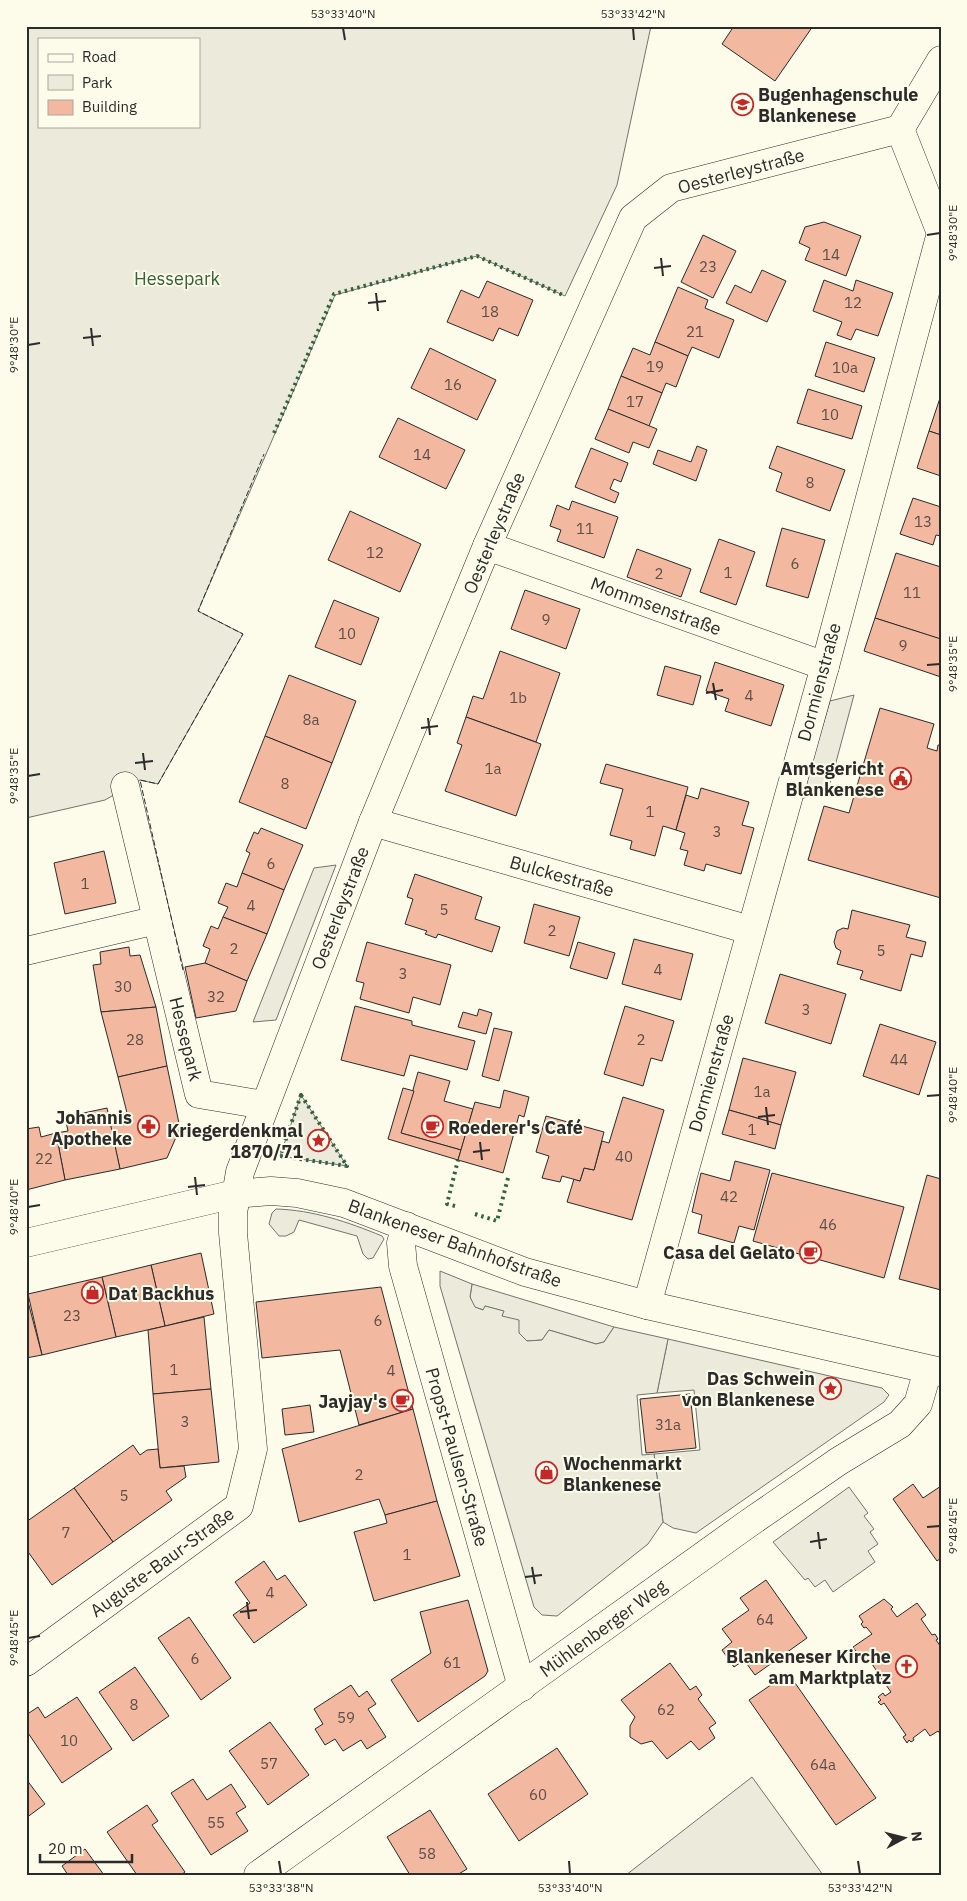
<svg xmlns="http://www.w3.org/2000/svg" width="967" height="1901" font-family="'IBM Plex Sans',sans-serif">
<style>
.green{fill:#ecebdb;stroke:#74746e;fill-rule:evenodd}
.parking{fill:#eceadb;stroke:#74746e}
.building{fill:#f2b8a0;stroke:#2b2b2b}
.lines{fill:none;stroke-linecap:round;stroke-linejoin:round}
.street-casing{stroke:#2b2b2b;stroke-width:29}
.street{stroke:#fdfbea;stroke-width:28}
.hedge{stroke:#34623c;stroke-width:4;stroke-dasharray:2.5 4;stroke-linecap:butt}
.fence{stroke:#2b2b2b;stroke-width:1;stroke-dasharray:6 2.5;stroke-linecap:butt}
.ticks{fill:none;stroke:#2b2b2b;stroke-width:2}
.labels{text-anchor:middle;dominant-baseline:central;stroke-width:4;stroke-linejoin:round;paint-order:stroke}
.number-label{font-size:15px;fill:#5d4e48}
.poi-label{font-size:18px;font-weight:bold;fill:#2b2b2b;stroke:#fdfbea;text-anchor:end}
.street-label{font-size:18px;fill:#2b2b2b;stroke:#fdfbea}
.park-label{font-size:18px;fill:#34623c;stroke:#fdfbea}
.neatline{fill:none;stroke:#2b2b2b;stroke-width:2}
.ticks-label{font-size:12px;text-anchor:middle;fill:#2b2b2b}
</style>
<rect width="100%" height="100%" fill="#fdfbea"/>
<g class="green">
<path d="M 26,26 L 651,26 L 617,185 L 565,296 L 477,256 L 335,295 L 198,611 L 243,634 L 158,784 L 140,780 L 105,800 L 26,818 ZM 39,39 L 199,39 L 199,126 L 39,126 Z"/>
<polygon points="301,1095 347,1166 280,1156"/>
<path d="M 276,1209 C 313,1210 348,1222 382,1236 L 384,1239 L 373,1258 L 368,1259 L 363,1254 L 357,1236 L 299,1220 L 294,1232 L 286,1236 L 279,1236 L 269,1224 L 272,1213 Z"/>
<polygon points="472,1284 614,1327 604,1342 596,1344 549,1330 542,1340 527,1341 519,1333 517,1327 502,1316 503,1311 485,1306 484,1310 474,1307 470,1297"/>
<polygon points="668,1339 882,1388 889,1395 884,1402 696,1533 673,1528 663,1522 654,1454 700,1450 694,1390 657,1393"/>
<polygon points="849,1487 868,1513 864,1516 874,1529 870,1532 878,1544 868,1551 875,1562 833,1592 825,1580 815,1587 808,1578 805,1580 773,1542"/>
<polygon points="752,1777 823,1875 626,1875"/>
</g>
<g class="parking">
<polygon points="854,695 831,781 824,791 801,799 830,701"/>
<polygon points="336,865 276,1020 253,1022 314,868"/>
<polygon points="440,1271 472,1284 470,1297 475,1307 483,1310 485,1306 504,1311 502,1316 519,1320 519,1333 527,1341 542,1340 549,1330 596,1344 604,1342 614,1327 668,1339 657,1393 637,1395 642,1455 654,1454 663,1522 648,1544 557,1616 542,1615 534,1607 440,1286"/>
</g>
<g class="building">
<polygon points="734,26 813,26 775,81 722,44"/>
<polygon points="824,222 861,236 846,276 805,260 810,248 799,243 805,227"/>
<polygon points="703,235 736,251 713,298 681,282"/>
<polygon points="762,270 786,281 767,322 726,303 735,285 751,293"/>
<polygon points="824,280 853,291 856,280 893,293 878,336 856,329 851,340 837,335 842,322 813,311"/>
<polygon points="487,281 533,300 518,336 499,328 493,341 447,322 461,290 479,298"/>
<polygon points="678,287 708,300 705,308 734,320 719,358 692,347 688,356 655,342"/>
<polygon points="655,342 688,356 676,387 666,383 662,393 621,376 633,348 650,355"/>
<polygon points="826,342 875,358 864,392 815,376"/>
<polygon points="430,348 496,380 477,420 411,388"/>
<polygon points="621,376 662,393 649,426 608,409"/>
<polygon points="808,389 862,406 852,439 797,423"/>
<polygon points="941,395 941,435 929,431"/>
<polygon points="608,409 657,429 649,448 633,442 629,453 595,439"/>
<polygon points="398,418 465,450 446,489 379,457"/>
<polygon points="929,431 941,435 941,476 917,468"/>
<polygon points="697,446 707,450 696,481 653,464 658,450 691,462"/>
<polygon points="777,446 845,470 830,511 776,491 782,473 769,468"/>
<polygon points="591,448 628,463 621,482 614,479 610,489 619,493 615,503 575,487"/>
<polygon points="913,498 941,507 941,536 936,535 933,545 900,534"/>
<polygon points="572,501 618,517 604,558 557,541 561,530 550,526 557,505 569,510"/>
<polygon points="350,511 421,544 400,592 328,560"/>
<polygon points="782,528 825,540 808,598 766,586"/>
<polygon points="719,539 755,552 736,605 700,592"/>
<polygon points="637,549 691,569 681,597 627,577"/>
<polygon points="896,553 941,567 940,639 875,618"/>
<polygon points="525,590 580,609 566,649 511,629"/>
<polygon points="334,600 379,618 361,665 315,647"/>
<polygon points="875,618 941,639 941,677 864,651"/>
<polygon points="500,651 560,673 536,742 466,717 473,696 483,699"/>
<polygon points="715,662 784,685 771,726 725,711 729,699 706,691"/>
<polygon points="665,666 701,676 693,705 657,695"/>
<polygon points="289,675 356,701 332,763 265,736"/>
<polygon points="880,708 934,724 927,748 937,751 938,745 941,745 941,898 808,860 824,806 849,813"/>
<polygon points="466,717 541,744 516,816 445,791 462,745 457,743"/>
<polygon points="265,736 332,763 306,829 239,802"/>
<polygon points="606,764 688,787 676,830 663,826 655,856 630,849 632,841 610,835 623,789 600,783"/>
<polygon points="701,788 749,802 742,825 754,828 741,874 706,864 704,871 684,865 688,851 680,849 685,833 676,830 686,795 698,799"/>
<polygon points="261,828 303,845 284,890 242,873 250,853 246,851 254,832 258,834"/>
<polygon points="104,851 116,903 65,914 54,863"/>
<polygon points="242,873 284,890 267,934 223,917 228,907 218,903 226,883 237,887"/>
<polygon points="415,874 482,897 475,919 500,927 492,952 438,934 436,938 425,934 427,931 405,924 413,899 407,897"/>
<polygon points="534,904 580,917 569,956 524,943"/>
<polygon points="852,910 910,925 906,937 926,942 922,957 911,954 901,991 860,979 863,971 837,964 841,951 836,948 834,942 837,931 843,928 848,929"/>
<polygon points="223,917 267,934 247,981 205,963 210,949 203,946 211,926 218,929"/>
<polygon points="634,939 693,954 681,1000 622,984"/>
<polygon points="367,942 451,965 440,1005 413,997 409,1013 360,999 364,983 356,981"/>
<polygon points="578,942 615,953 607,979 570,968"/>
<polygon points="129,947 130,956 140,955 156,1007 101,1012 93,965 101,964 100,952"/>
<polygon points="205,963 247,981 236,1011 196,1018 185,967"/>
<polygon points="780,974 846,994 831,1044 765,1023"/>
<polygon points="355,1006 412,1021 412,1025 475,1041 467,1070 410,1055 404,1076 341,1060"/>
<polygon points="625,1006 674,1021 662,1061 651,1058 643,1086 604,1074"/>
<polygon points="156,1007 167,1066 118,1077 101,1012"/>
<polygon points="479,1009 492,1013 486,1034 458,1027 463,1012 477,1016"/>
<polygon points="880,1024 936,1042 919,1095 863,1076"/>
<polygon points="494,1028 512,1032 499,1081 482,1076"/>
<polygon points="743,1058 796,1072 781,1125 729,1110"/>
<polygon points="167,1066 180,1128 167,1158 120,1169 108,1116 127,1113 118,1077"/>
<polygon points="418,1072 450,1081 444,1101 473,1109 461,1150 401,1133"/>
<polygon points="403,1088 414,1091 401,1133 461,1150 458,1160 388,1139"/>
<polygon points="504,1090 529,1097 524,1117 519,1115 503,1173 458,1160 475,1102 500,1108"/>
<polygon points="623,1097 664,1110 632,1220 567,1202 574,1179 580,1181 584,1168 594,1170 602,1141 609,1143"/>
<polygon points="107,1108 120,1169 65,1180 56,1133 68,1131 65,1117"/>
<polygon points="729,1110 781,1125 775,1149 722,1134"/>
<polygon points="546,1116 604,1132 594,1170 584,1168 580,1181 562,1176 560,1182 542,1178 549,1156 536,1152"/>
<polygon points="39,1127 41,1137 56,1133 65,1180 26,1190 26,1129"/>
<polygon points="735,1161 770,1170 754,1230 739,1226 734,1243 698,1233 702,1215 692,1212 701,1173 730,1181"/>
<polygon points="772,1173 904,1207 884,1278 753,1241"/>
<polygon points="927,1175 941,1179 941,1290 899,1279"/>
<polygon points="201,1253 214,1314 165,1326 151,1265"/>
<polygon points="151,1265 165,1326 116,1337 102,1277"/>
<polygon points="102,1277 116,1337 42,1355 28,1294"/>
<polygon points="381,1287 413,1409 359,1425 340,1350 262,1358 256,1302"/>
<polygon points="26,1294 42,1355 26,1358"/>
<polygon points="204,1317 211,1389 153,1394 148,1330"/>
<polygon points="211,1389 219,1462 160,1468 153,1394"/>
<polygon points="690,1394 696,1448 646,1453 640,1399"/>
<polygon points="310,1405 314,1432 285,1435 282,1409"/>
<polygon points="413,1409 437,1501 385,1515 379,1499 299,1522 282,1449"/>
<polygon points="133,1445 140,1455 147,1450 158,1449 160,1468 184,1466 186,1477 166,1491 172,1500 113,1542 74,1488"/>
<polygon points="913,1484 923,1498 941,1486 941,1558 937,1561 893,1499"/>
<polygon points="74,1488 113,1542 52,1585 26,1549 26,1522"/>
<polygon points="437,1501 460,1576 374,1601 354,1532 387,1523 385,1515"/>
<polygon points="264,1561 277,1580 285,1575 307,1605 254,1643 233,1615 250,1603 235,1582"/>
<polygon points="766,1580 807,1638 755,1675 744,1660 734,1667 722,1650 732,1642 722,1629 749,1610 740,1598"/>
<polygon points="884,1599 893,1607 891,1609 897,1617 917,1603 926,1615 921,1619 932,1635 935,1634 938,1639 936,1640 941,1647 941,1735 938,1731 930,1736 925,1729 913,1738 914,1740 911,1742 909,1740 907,1743 903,1737 906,1735 884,1703 881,1705 878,1702 881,1700 878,1697 883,1693 885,1696 891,1692 881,1678 877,1680 874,1676 878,1673 866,1655 861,1659 853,1647 872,1634 866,1627 864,1628 861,1624 863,1622 859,1616"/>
<polygon points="468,1600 488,1671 485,1676 418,1722 391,1680 431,1653 420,1612"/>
<polygon points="189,1617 231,1678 201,1700 158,1638"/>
<polygon points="670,1663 690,1690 696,1686 702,1695 698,1699 716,1723 709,1728 715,1738 699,1750 691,1741 667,1759 652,1741 641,1744 630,1737 630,1726 635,1717 621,1700"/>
<polygon points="135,1667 169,1716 133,1741 99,1692"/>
<polygon points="788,1673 876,1798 836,1825 749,1700"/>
<polygon points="351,1685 359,1697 367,1691 376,1704 368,1709 386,1737 367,1749 361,1740 343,1751 335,1739 325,1745 315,1729 323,1724 314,1709"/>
<polygon points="77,1697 112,1749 62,1783 26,1730 26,1715 38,1707 45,1718"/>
<polygon points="270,1722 309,1775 268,1805 229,1751"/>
<polygon points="557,1748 588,1794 519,1841 488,1794"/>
<polygon points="26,1779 45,1804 26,1818"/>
<polygon points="193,1779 207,1800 231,1784 246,1807 236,1813 248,1831 211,1855 171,1793"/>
<polygon points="147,1805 158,1821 152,1825 185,1872 181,1875 137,1875 107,1832"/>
<polygon points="430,1810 467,1869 457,1875 410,1875 387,1837"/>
<polygon points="85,1849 104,1875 68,1875 62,1866"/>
</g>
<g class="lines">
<defs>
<g id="street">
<polyline points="900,129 941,233"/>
<polyline points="487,546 825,666"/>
<polyline points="125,786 199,1094 264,1105"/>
<polyline points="373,822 750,930"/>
<polyline points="26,951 157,920"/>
<polyline points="406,1226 401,1243 403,1266 522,1687"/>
<polyline points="26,1243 235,1194 271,1191 297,1193 344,1203 525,1272 647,1305 941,1372"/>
<polyline points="647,1305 825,666 941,233"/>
<polyline points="26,1662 239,1506 253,1449 233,1233 233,1213 240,1172 373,822 487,546 633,218 671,188 900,129 941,60"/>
<polyline points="258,1875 749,1523 839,1461 900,1424 918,1404 928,1370"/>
</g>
</defs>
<use href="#street" class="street-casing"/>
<use href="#street" class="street"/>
<g class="hedge">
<polyline points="274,433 334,294 477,256 565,296"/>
<polygon points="301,1095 347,1166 280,1156"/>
<polyline points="455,1206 447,1204 458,1160"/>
<polyline points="475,1214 497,1221 509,1174"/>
</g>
<polyline class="fence" points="183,970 140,780 158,784 243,634 198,611 264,454"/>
</g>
<path class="ticks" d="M 343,28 L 345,40M 633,28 L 634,40M 927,235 L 940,233M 661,258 L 663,276M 654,268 L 671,266M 376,293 L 378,311M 368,303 L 386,301M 91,328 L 93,346M 83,338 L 101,336M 28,345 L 40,343M 927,665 L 940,664M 713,683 L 716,700M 706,693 L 723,690M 428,718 L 430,735M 421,728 L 438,726M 143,753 L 145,770M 135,763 L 153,761M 28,776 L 40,774M 927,1096 L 940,1095M 766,1107 L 768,1125M 758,1117 L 775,1115M 480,1142 L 482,1160M 473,1152 L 490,1150M 195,1177 L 197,1195M 188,1187 L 205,1185M 28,1207 L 40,1205M 927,1527 L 940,1526M 818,1532 L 820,1549M 810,1542 L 827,1539M 532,1567 L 535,1584M 525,1577 L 542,1575M 247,1602 L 249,1619M 240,1612 L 257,1610M 28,1638 L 40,1636M 279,1861 L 281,1874M 569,1861 L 570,1874M 858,1861 L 860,1874"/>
<defs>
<symbol id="school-ring" viewBox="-11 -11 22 22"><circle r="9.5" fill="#fdfbea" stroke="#c62828" stroke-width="1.5"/><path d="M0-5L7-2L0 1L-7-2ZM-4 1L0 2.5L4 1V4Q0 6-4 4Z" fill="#c62828"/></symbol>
<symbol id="civic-ring" viewBox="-11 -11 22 22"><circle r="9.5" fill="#fdfbea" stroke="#c62828" stroke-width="1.5"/><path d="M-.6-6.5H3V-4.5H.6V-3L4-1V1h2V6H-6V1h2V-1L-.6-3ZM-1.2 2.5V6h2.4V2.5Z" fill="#c62828"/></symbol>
<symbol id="pharmacy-ring" viewBox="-11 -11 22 22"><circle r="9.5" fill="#fdfbea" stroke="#c62828" stroke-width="1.5"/><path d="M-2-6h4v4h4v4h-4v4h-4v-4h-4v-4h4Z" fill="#c62828"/></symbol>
<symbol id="cafe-ring" viewBox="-11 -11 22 22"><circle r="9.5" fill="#fdfbea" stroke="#c62828" stroke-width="1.5"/><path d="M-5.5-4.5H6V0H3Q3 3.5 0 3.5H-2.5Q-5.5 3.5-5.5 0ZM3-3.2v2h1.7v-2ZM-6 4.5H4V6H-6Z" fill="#c62828"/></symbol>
<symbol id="sight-ring" viewBox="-11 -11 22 22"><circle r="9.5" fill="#fdfbea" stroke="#c62828" stroke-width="1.5"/><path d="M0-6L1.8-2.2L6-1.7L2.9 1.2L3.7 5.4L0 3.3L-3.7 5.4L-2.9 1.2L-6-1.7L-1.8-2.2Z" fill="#c62828"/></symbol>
<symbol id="shop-ring" viewBox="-11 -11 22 22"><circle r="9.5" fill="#fdfbea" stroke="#c62828" stroke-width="1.5"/><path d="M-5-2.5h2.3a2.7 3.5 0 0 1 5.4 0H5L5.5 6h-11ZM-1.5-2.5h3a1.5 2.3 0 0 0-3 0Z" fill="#c62828"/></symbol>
<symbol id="church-ring" viewBox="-11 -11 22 22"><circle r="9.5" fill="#fdfbea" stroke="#c62828" stroke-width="1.5"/><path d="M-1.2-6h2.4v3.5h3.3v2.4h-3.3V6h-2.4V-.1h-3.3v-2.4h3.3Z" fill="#c62828"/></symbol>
</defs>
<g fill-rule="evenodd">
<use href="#school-ring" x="730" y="92" width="25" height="25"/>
<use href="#civic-ring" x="888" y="766" width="25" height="25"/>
<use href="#pharmacy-ring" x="136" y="1114" width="25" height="25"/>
<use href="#cafe-ring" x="420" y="1114" width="25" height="25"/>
<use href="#sight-ring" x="306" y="1128" width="25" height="25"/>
<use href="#cafe-ring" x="798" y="1240" width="25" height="25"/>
<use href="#shop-ring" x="80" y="1280" width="25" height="25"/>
<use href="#sight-ring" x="818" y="1376" width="25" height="25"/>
<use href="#cafe-ring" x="390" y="1388" width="25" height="25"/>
<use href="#shop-ring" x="534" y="1460" width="25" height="25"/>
<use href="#church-ring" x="894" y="1654" width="25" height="25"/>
</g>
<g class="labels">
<g class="number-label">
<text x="831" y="254">14</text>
<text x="708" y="266">23</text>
<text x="853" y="302">12</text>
<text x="490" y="311">18</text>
<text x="695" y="331">21</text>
<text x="655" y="366">19</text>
<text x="845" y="367">10a</text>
<text x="453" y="384">16</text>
<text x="635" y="401">17</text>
<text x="830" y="414">10</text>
<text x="422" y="454">14</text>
<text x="810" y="482">8</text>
<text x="923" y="521">13</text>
<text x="585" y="528">11</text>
<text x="375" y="552">12</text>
<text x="795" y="563">6</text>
<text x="728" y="572">1</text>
<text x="659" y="573">2</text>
<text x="912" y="592">11</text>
<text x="546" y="619">9</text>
<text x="347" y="633">10</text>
<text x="903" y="645">9</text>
<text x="749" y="695">4</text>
<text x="518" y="697">1b</text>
<text x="311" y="719">8a</text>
<text x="493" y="768">1a</text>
<text x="285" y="783">8</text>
<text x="650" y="811">1</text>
<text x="717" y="831">3</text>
<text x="271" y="863">6</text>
<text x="85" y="883">1</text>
<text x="251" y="905">4</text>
<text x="444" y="909">5</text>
<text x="552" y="930">2</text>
<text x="234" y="948">2</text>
<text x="881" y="950">5</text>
<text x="658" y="969">4</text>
<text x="403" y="973">3</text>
<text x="123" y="986">30</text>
<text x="216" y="996">32</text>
<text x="806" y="1009">3</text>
<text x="135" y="1039">28</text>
<text x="641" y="1039">2</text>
<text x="899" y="1059">44</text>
<text x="762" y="1091">1a</text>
<text x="752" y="1129">1</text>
<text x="624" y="1156">40</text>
<text x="44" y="1158">22</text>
<text x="729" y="1196">42</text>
<text x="828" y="1224">46</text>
<text x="72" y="1315">23</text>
<text x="378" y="1320">6</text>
<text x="174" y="1369">1</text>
<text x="391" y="1370">4</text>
<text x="185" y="1421">3</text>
<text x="668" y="1424">31a</text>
<text x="359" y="1474">2</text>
<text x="124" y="1495">5</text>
<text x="66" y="1532">7</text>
<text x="407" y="1554">1</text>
<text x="270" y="1592">4</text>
<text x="765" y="1619">64</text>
<text x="195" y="1658">6</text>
<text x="452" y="1662">61</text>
<text x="134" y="1704">8</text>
<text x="666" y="1709">62</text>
<text x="346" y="1717">59</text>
<text x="69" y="1740">10</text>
<text x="269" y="1763">57</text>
<text x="823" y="1764">64a</text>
<text x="538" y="1794">60</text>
<text x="216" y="1822">55</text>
<text x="427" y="1853">58</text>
</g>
<g class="poi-label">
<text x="758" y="94" text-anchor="start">Bugenhagenschule<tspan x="758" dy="21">Blankenese</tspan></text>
<text x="884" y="768">Amtsgericht<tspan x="884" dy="21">Blankenese</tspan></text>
<text x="132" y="1117">Johannis<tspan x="132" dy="21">Apotheke</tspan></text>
<text x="448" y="1127" text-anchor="start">Roederer's Café</text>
<text x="303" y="1130">Kriegerdenkmal<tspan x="303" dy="21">1870/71</tspan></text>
<text x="795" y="1252">Casa del Gelato</text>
<text x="108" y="1293" text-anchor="start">Dat Backhus</text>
<text x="815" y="1378">Das Schwein<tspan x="815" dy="21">von Blankenese</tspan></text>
<text x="387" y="1401">Jayjay's</text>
<text x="563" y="1463" text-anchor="start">Wochenmarkt<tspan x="563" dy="21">Blankenese</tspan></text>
<text x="891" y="1656">Blankeneser Kirche<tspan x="891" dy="21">am Marktplatz</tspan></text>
</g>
<g class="street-label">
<text transform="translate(741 171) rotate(-15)">Oesterleystraße</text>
<text transform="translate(494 533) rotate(-67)">Oesterleystraße</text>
<text transform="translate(656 606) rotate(20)">Mommsenstraße</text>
<text transform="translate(819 682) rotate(-75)">Dormienstraße</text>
<text transform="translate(562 876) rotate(16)">Bulckestraße</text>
<text transform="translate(340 908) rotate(-69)">Oesterleystraße</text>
<text transform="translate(186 1039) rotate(76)">Hessepark</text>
<text transform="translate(711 1073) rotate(-74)">Dormienstraße</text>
<text transform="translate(455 1243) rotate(20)">Blankeneser Bahnhofstraße</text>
<text transform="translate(457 1457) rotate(74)">Propst-Paulsen-Straße</text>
<text transform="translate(162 1562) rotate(-36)">Auguste-Baur-Straße</text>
<text transform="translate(603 1628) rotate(-36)">Mühlenberger Weg</text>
</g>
<g class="park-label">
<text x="177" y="278">Hessepark</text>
</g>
</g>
<rect width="967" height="1901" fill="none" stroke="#fdfbea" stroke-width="55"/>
<rect x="38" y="38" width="162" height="90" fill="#fdfbea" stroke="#a9a89e"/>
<rect x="48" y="54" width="25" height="8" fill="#fdfbea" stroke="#a9a89e"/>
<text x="82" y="62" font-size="15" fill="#2b2b2b">Road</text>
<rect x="48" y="75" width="25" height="15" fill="#ecebdb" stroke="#a9a89e"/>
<text x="82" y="88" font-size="15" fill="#2b2b2b">Park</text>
<rect x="48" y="100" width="25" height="15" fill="#f2b8a0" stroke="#a9a89e"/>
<text x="82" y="112" font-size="15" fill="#2b2b2b">Building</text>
<g transform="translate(904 1838) rotate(83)" stroke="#fdfbea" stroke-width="4" paint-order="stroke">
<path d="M0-4L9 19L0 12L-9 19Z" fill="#2b2b2b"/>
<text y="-8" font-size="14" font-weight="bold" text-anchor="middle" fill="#2b2b2b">N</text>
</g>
<path d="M40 1854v8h92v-8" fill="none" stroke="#2b2b2b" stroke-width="2.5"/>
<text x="48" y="1854" font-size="15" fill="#2b2b2b" stroke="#fdfbea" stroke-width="4" paint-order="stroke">20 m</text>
<rect x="28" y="28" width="912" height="1846" class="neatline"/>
<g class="ticks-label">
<text x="343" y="18">53°33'40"N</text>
<text x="633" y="18">53°33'42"N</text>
<text transform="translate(953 233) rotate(-90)" y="4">9°48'30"E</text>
<text transform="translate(14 345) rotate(-90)" y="4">9°48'30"E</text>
<text transform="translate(953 664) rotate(-90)" y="4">9°48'35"E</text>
<text transform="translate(14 776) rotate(-90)" y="4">9°48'35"E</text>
<text transform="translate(953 1095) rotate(-90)" y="4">9°48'40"E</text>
<text transform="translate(14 1207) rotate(-90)" y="4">9°48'40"E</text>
<text transform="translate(953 1526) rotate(-90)" y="4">9°48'45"E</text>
<text transform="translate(14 1638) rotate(-90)" y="4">9°48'45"E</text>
<text x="281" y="1892">53°33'38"N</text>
<text x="570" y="1892">53°33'40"N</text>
<text x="860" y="1892">53°33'42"N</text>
</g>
</svg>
